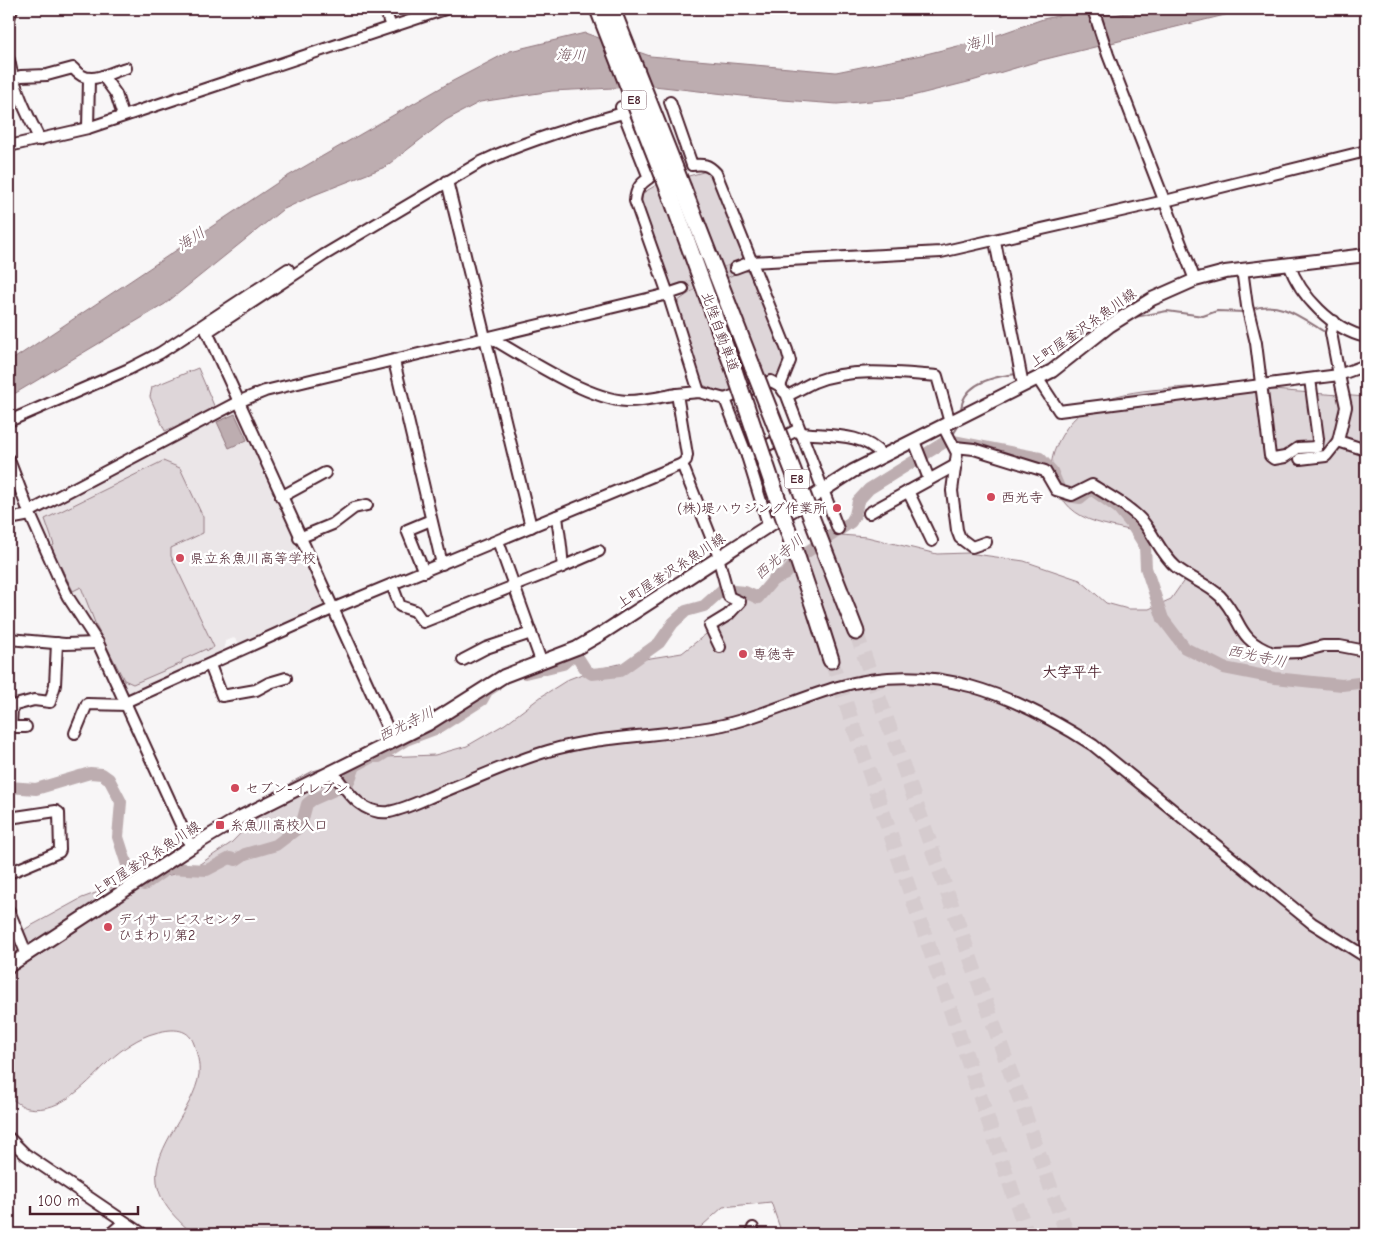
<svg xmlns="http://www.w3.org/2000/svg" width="1375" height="1243" font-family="'Comic Neue','Klee One',sans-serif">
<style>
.built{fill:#ebe6e8}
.green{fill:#ded6d9;stroke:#947a82}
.water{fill:#bdadb0;stroke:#8f747b}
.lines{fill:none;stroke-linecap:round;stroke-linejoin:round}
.stream{stroke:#8f747b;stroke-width:2}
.river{stroke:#bdadb0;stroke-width:12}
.minor-tunnel{stroke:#d5cbce;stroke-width:10;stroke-dasharray:10 5;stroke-linecap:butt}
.highway-tunnel{stroke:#d5cbce;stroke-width:15;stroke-dasharray:15 8;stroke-linecap:butt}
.minor-casing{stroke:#4a1f2b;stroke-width:14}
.major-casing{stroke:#4a1f2b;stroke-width:16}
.highway-casing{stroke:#4a1f2b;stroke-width:19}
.minor{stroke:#fff;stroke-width:10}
.major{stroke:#fff;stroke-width:12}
.highway{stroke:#fff;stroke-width:15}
.highway-bridge-casing{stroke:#4a1f2b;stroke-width:19;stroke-linecap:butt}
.highway-bridge{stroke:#fff;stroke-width:15}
.poi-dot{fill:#d1495b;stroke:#fff;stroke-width:2}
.labels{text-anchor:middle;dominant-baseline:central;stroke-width:5;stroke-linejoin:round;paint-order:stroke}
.shield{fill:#fff;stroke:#80626b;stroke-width:1}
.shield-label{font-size:12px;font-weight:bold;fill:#4a1f2b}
.street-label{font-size:14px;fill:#4a1f2b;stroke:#fff}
.poi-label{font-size:14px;fill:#4a1f2b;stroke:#fff;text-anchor:start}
.water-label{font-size:15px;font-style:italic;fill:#72515a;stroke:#fff}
.neighbourhood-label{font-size:15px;font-weight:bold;fill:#4a1f2b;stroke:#fff}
</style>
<rect width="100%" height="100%" fill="#f8f6f7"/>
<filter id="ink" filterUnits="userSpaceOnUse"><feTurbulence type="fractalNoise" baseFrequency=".02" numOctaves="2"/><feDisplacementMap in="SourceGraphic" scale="10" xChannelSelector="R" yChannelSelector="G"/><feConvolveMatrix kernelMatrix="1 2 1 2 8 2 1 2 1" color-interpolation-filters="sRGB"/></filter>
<g filter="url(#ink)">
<polygon class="built" points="237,408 327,603 315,612 241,645 234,638 225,641 224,648 217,654 130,695 123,692 73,599 34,514 225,411"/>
<g class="green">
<polygon points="707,171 713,175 744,253 742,260 722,268 685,177"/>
<polygon points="658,184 671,213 695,279 675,287 670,285 641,205 643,193"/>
<polygon points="744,270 752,274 786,361 782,370 775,377 764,376 726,278"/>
<polygon points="698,287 734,387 732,392 719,392 703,385 677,311 678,301"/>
<polygon points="198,368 215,408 165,431 150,397 152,387"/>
<path d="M 1186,387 L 1245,388 L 1366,397 L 1366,1234 L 782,1234 L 771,1202 L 723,1207 L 693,1234 L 193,1234 C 177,1219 160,1205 157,1182 C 152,1147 194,1110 199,1074 C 200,1064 197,1053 194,1044 C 188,1026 169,1029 155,1033 C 139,1037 122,1049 110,1060 C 89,1081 62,1114 28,1108 C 22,1107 14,1100 9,1097 L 9,943 L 27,928 L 82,898 L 120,884 L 157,878 L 191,870 L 231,843 L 290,783 L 313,771 L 359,758 L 435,755 L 467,746 L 505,724 L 542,696 L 569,679 L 590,671 L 632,661 L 682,653 L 738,609 L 788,560 L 813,543 L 840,535 L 867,537 L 937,554 L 968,553 L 1024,561 L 1080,580 L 1106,603 L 1128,609 L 1149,609 L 1171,599 L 1185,579 C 1179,567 1173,552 1162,544 C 1125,518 1076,536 1055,485 C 1047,467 1053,451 1062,435 C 1087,391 1141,391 1186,387 Z"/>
<polygon points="163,461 180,468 203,517 203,533 171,548 171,556 214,647 207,651 206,649 182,660 182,663 133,684 124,680 97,628 81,587 73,591 51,547 54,545 45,519"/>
</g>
<g class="water">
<polygon points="1152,9 1258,9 1241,11 1042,60 972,81 904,98 837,104 769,99 654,86 552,91 480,102 446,120 385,167 314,195 282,210 165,304 9,397 9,362 283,179 449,83 510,51 585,33 650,56 836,72 926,54 986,39 1043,19 1081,11 1113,15"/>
<polygon points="235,414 247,440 229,448 217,422"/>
</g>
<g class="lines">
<g class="stream">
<path d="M 1252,309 C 1280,300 1300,317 1323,331"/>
<polyline points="1135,317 1167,311 1203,316 1217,311 1245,312"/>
<polyline points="1024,374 1034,375"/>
<polyline points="1052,377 1086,352"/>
<path d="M 961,410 C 963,383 995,376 1017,374"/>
<polyline points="952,436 959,425"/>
</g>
<g class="river">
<polyline points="525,673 563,664 573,655 577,656 586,670 592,674 620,671 659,643 673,623 686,611 704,606 722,590 745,592 758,598 773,580 786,574 801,556 851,522 855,515 858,501 869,489 948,440 1040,458 1052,471 1062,495 1080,498 1091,489 1118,508 1132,525 1145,546 1146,568 1163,619 1185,648 1224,668 1275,678 1342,685 1366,682"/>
<polyline points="9,787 36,789 90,773 102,774 109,779 121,802 118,837 127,865 144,885 168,868 207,870 230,858 236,860 245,854 276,845 301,826 307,804 312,800 348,784 355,766 372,757 379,757 406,740 438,728 482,700 487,691 495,686"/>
</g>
<polyline class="minor-tunnel" points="683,289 735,268"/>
<g class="highway-tunnel">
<polyline points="856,632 1067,1234"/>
<polyline points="831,660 1027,1234"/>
</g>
<defs>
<g id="minor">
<polyline points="385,9 391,27"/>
<polyline points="1093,9 1108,55 1195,280"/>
<polyline points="9,18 12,9"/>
<path d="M 9,60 C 14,88 27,114 40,140"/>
<polyline points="103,76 116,94 123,116"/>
<path d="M 12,79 L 21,76 L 47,75 L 73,68 C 89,88 106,73 126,68"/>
<path d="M 670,102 L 692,165 C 703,164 708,164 716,173 L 787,350 L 790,361 L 780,386"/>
<path d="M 621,107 L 649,178 C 640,184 636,189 635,201 L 668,294 L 699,392"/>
<polyline points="88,128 89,79"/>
<polyline points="9,146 88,128 445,9"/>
<polyline points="447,181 531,527"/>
<polyline points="995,241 1023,385"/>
<path d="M 1289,264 C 1300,296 1333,330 1366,337"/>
<polyline points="735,268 751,262 941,252 1165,201 1366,151"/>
<polyline points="1242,269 1247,306 1256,343 1270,456 1274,459 1285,457 1298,448 1317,447 1318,439 1310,379"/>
<polyline points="204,325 393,740"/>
<path d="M 207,332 L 324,255 L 479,163 C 525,141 574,127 623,113"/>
<path d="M 491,338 C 526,358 587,399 627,401 C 644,401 660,397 677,394"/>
<polyline points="394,361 442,564"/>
<polyline points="1038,379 1059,411 1339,375 1331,333 1334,321"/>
<polyline points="725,399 771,381 780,386 784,392"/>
<polyline points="9,421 129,369 160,353 288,269"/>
<polyline points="943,426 957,453 952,491 957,530 960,538 972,547 986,542"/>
<path d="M 800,433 C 828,436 864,432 883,456"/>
<polyline points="914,441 929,479"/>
<polyline points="1338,441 1366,450"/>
<path d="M 955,447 L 974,449 L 1045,471 L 1056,490 L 1072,495 L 1092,485 C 1109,496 1131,507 1144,523 C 1155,537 1162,555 1176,567 C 1189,578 1208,584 1220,596 C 1243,620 1235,639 1273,653 L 1300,652 L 1323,646 L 1340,646 L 1366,651"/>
<polyline points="747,456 768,524"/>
<polyline points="1300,459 1326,456 1338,441 1346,407 1339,375 1366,365"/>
<polyline points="9,460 29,512 59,579 68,597 98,643 191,847"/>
<polyline points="682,464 719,557"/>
<polyline points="908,491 932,541"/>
<polyline points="281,497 325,473"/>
<polyline points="29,512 238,402 265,391 668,294 683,289"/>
<polyline points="869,513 956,465"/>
<polyline points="9,519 30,515"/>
<path d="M 838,529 L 787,396 C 796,392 805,386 814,382 C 852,367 898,373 937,376 L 950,423"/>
<polyline points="299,538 333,524 354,508 367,505"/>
<polyline points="498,541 541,661"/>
<polyline points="718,557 729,597 740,602 728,615 710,626 720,647"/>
<polyline points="562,567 599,551"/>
<polyline points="424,572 407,530 431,520"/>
<path d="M 392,585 L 400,606 L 415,611 L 423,622 L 562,567 C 564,559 558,528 557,516"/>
<polyline points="9,639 65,644 98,643"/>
<polyline points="463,660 486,648 531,633"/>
<polyline points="210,665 222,696 256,690 269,683 286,678"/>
<polyline points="125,702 332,609 682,464 686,460 687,455 677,394 699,392 725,399 747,456 799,429"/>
<polyline points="9,727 26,727"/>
<polyline points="11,727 12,706 34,700 50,702 55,685 57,643"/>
<polyline points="75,733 87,704 127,705"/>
<path d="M 332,771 C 347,791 361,815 389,812 C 405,809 421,801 435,795 C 473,780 510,762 548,751 C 605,734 665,737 723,725 C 763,716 799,698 838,687 C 933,659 1013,694 1093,745 L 1312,923 L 1366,957"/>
<polyline points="9,818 56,811 59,813 60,850 59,852 9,873"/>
<polyline points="9,911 27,955"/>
<polyline points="9,1138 25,1154 143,1234"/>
<polyline points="110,1234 124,1222"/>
<polyline points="752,1234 753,1228"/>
</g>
<polyline id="major" points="9,966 191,847 241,817 428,724 504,676 577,648 601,634 853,471 1052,371 1109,326 1152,299 1195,280 1225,272 1366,255"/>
<g id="highway">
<polyline points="683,188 753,368"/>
<polyline points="669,191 735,373"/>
<polyline points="840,591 856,632"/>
<polyline points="817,616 831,660"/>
</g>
</defs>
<use href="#minor" class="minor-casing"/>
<use href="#major" class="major-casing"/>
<use href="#highway" class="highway-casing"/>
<use href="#minor" class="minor"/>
<use href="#major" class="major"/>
<use href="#highway" class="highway"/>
<defs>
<g id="highway-bridge">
<polyline points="598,9 669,191"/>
<polyline points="612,9 683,188"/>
<polyline points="753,368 840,591"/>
<polyline points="735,373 817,616"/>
</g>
</defs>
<use href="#highway-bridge" class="highway-bridge-casing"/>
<use href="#highway-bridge" class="highway-bridge"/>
</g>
</g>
<g class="poi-dot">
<circle cx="991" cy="497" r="5"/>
<circle cx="837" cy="508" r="5"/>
<circle cx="180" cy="558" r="5"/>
<circle cx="743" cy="654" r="5"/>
<circle cx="235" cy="788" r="5"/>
<rect x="215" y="820" width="10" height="10" rx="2.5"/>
<circle cx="108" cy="927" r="5"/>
</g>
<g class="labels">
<g class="shield">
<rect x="621.5" y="90.5" width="25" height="19" rx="4"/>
<rect x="784.5" y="469.5" width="25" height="19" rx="4"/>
</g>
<g class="shield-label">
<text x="634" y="100">E8</text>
<text x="797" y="479">E8</text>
</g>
<g class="street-label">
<text transform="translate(1083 328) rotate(-35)">上町屋釜沢糸魚川線</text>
<text transform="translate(720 332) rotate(70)">北陸自動車道</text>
<text transform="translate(671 571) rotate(-33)">上町屋釜沢糸魚川線</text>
<text transform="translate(146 859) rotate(-33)">上町屋釜沢糸魚川線</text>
</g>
<g class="poi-label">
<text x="1001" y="497">西光寺</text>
<text x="827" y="508" text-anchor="end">(株)堤ハウジング作業所</text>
<text x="190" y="558">県立糸魚川高等学校</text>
<text x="753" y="654">専徳寺</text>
<text x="245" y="788">セブン-イレブン</text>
<text x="230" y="825">糸魚川高校入口</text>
<text x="118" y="919">デイサービスセンター<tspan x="118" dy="16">ひまわり第2</tspan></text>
</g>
<g class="water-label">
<text transform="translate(980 42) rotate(-15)">海川</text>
<text transform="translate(571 55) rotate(2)">海川</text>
<text transform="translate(191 239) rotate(-34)">海川</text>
<text transform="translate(779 557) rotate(-41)">西光寺川</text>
<text transform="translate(1257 656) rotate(12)">西光寺川</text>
<text transform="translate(406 724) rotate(-26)">西光寺川</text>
</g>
<g class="neighbourhood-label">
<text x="1072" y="672">大字平牛</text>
</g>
</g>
<rect width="1375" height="1243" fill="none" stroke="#fff" stroke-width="30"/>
<rect x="15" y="15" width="1345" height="1213" fill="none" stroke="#4a1f2b" stroke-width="2" filter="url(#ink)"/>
<path d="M30 1206v8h108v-8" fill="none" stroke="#4a1f2b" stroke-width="2.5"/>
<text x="38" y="1206" font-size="15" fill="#4a1f2b" stroke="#ffffff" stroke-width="4" paint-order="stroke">100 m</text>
</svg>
